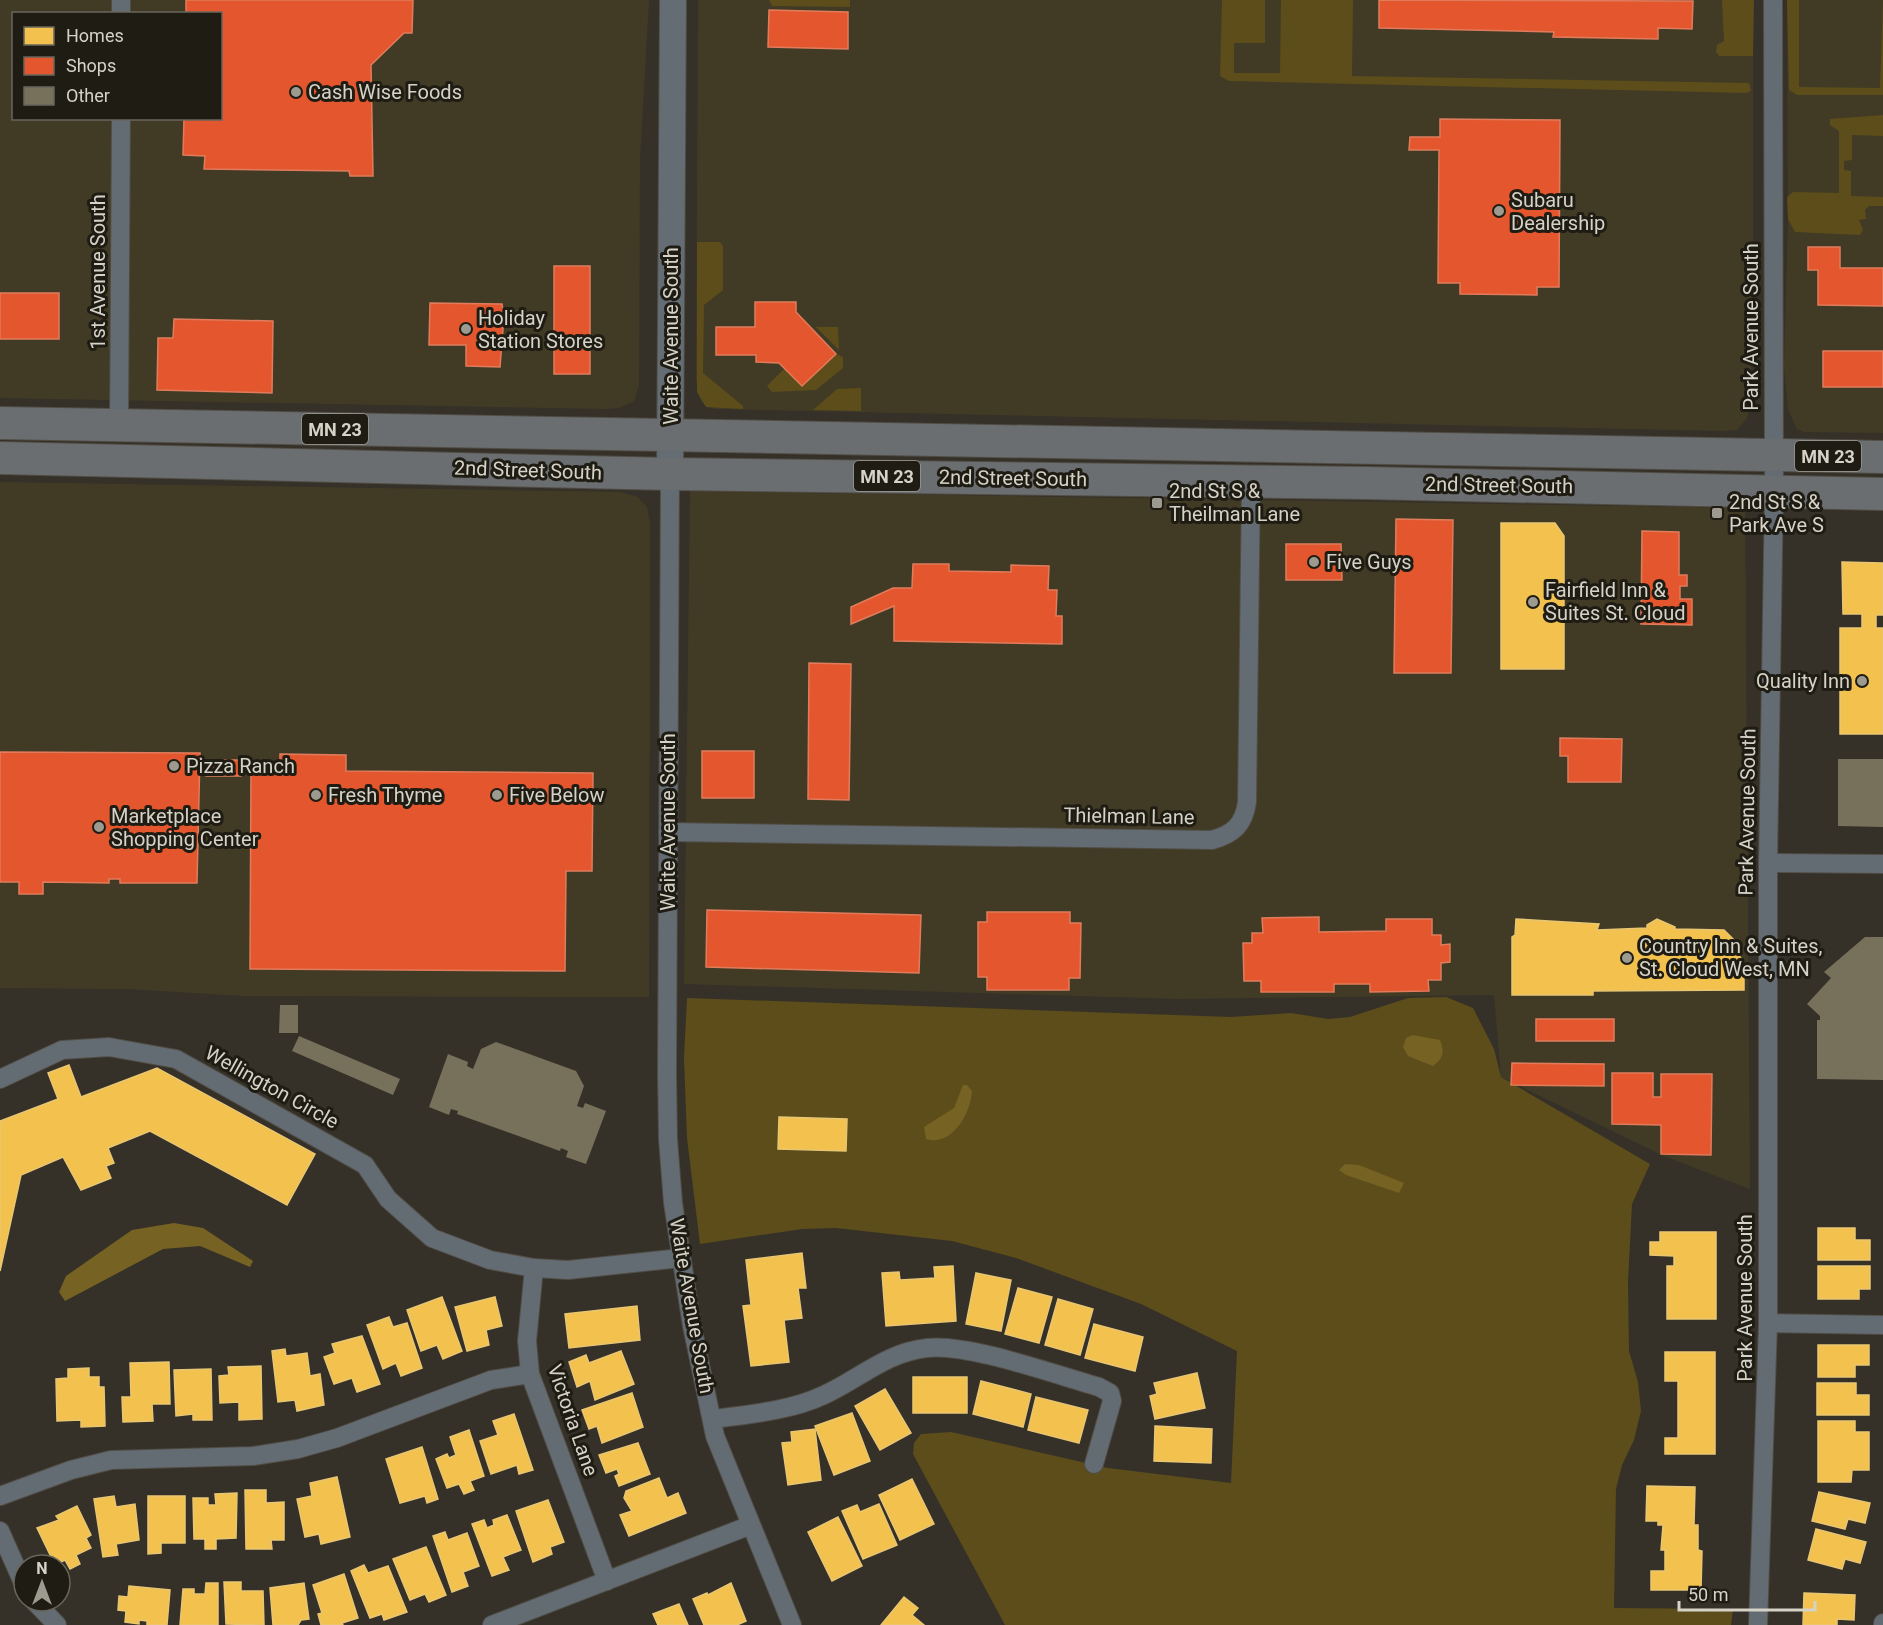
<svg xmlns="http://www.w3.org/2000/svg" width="1883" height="1625" font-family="Roboto,sans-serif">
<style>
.built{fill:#413b25;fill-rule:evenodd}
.green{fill:#5c4d1b}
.water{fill:#766222}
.homes{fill:#f2c14e;stroke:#e9c672;stroke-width:1.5}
.shops{fill:#e4572e;stroke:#e07c5c;stroke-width:1.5}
.building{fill:#77705a}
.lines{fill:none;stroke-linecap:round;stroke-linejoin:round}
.street-casing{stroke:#514d45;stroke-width:20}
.secondary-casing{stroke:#514d45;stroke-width:28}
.highway-casing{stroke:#514d45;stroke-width:34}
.street{stroke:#636b73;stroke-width:18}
.secondary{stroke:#646c74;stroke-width:26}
.highway{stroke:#6b6e71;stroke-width:32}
.poi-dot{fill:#9d9a8f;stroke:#1f1c14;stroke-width:2}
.labels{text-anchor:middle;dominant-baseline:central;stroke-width:6;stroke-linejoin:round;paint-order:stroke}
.shield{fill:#1f1c14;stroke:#9e9b91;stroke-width:1.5}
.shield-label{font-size:18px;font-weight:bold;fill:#d5d2c7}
.poi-label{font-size:20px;fill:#d5d2c7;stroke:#1f1c14;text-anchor:start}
.street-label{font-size:20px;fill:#d5d2c7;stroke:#1f1c14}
</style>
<rect width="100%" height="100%" fill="#353128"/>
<g class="built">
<path d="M 0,0 L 649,0 L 640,159 L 639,385 L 634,401 L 619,408 L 608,409 L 0,398 ZM 14,14 L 220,14 L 220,118 L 14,118 Z"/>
<polygon points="698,0 1753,0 1753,303 1750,408 1747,418 1737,430 1724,431 716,409 706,407 700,399 696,380"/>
<polygon points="1787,0 1883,0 1883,433 1804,432 1797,429 1788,409 1784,367 1788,219"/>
<polygon points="0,482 620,492 638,497 647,507 650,524 649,997 243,996 128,989 0,988"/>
<polygon points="690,491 1745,508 1750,1189 1664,1156 1501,1077 1494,995 1178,999 684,984"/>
</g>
<g class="green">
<polygon points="769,0 850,0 850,7 772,6"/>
<polygon points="1222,0 1265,0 1265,43 1234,43 1234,73 1280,73 1281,0 1353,0 1352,76 1749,83 1751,91 1746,93 1229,81 1220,76"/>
<polygon points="1722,0 1754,0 1753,56 1719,56 1716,52 1717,45 1724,41"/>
<polygon points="1787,0 1799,0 1799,87 1880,88 1883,0 1883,95 1797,95 1789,90"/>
<polygon points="1883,115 1883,136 1852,135 1852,160 1844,161 1844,170 1851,171 1851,196 1883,197 1883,206 1869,206 1865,210 1866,219 1859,220 1863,230 1860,235 1795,232 1788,219 1787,197 1793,192 1839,193 1839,131 1830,125 1830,119"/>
<polygon points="697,242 720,242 723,246 723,290 704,305 703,373 743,406 743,409 706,407 697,392"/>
<polygon points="816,327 838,327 839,350"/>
<polygon points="836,354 843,357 843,368 816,390 772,392 767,386 785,368 802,386"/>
<polygon points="861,388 861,411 813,410 837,389"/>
<polygon points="1446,997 1473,1008 1494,1049 1501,1077 1650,1164 1632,1204 1628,1281 1629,1351 1638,1382 1641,1411 1634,1440 1622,1465 1616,1489 1614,1608 1733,1609 1731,1625 1005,1625 913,1454 914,1443 921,1434 951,1432 1108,1468 1231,1483 1237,1351 1141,1304 1016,1258 952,1241 836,1228 802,1229 700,1244 687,1138 684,1058 687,998 1231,1017 1291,1013 1328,1019 1350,1017 1408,998"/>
</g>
<g class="water">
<path d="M 1413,1035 L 1440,1040 C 1445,1052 1443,1059 1433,1066 L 1408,1056 L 1403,1047 L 1406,1038 Z"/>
<path d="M 963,1085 L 967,1085 L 972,1091 C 971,1112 953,1147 926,1139 L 924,1127 L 954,1108 Z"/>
<polygon points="1345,1164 1359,1165 1404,1183 1399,1193 1346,1175 1339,1170"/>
<polygon points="174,1223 203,1228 253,1261 250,1267 200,1246 163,1249 65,1301 59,1292 66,1276 132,1230"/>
</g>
<g class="homes">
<polygon points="1501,523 1555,523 1564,536 1564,669 1501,669"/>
<polygon points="1842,562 1883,563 1883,615 1876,615 1876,628 1883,628 1883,734 1840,734 1840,628 1862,628 1862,614 1843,614"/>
<polygon points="1516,919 1599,924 1597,930 1647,928 1647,925 1657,919 1675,927 1675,929 1724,930 1740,946 1738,953 1744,964 1744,990 1593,991 1593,995 1512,995 1512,937 1515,935"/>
<polygon points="69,1065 81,1097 157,1068 315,1154 287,1205 150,1131 108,1148 114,1163 106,1166 111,1178 81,1190 63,1157 21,1175 0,1271 0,1121 58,1099 48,1073"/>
<polygon points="779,1117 847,1119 846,1151 778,1149"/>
<polygon points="1818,1228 1855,1228 1855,1240 1870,1240 1870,1260 1818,1260"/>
<polygon points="1660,1232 1716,1232 1716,1319 1667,1319 1667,1266 1674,1266 1674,1256 1650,1255 1650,1242 1660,1242"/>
<polygon points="802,1253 806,1288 798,1288 802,1318 784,1320 789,1362 751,1366 743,1306 751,1305 746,1260"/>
<polygon points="953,1266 956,1321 886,1326 882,1273 899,1272 900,1280 935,1278 934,1267"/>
<polygon points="1818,1266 1870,1266 1870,1289 1859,1289 1859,1299 1818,1299"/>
<polygon points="976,1273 1011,1280 1001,1331 966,1324"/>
<polygon points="1018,1288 1052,1297 1039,1343 1005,1334"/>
<polygon points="442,1297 462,1351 443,1359 437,1345 421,1351 407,1310"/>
<polygon points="495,1297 502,1326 486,1330 489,1345 467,1351 455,1307"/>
<polygon points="1058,1299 1093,1309 1080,1355 1045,1345"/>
<polygon points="637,1306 640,1340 569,1348 565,1314"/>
<polygon points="389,1317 393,1327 407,1323 422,1368 401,1376 396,1363 383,1369 367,1325"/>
<polygon points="1094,1324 1143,1337 1135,1371 1085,1358"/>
<polygon points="362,1336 380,1384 357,1392 352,1378 334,1384 324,1357 335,1353 332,1344"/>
<polygon points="1818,1345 1869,1345 1869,1365 1855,1365 1855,1377 1818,1377"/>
<polygon points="285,1349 286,1356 307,1353 310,1376 320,1374 324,1405 297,1411 295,1400 278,1402 272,1351"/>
<polygon points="621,1351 634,1384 595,1400 590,1381 577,1387 569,1362 586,1355 589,1363"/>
<polygon points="1665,1352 1715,1352 1715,1454 1665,1454 1665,1438 1678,1438 1678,1381 1665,1381"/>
<polygon points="169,1362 170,1404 152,1404 153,1421 123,1422 122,1397 131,1397 130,1363"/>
<polygon points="261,1366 262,1419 239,1420 239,1402 220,1403 219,1376 229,1375 228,1367"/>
<polygon points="89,1368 89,1377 99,1377 99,1387 104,1387 105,1426 81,1427 81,1420 57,1421 56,1379 68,1378 68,1369"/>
<polygon points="211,1369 212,1420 193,1420 193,1414 176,1416 174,1370"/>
<polygon points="1197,1373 1205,1408 1155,1419 1150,1396 1157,1394 1154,1383"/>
<rect x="913" y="1377" width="54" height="36"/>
<polygon points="981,1381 1031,1394 1023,1427 973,1414"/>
<polygon points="1817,1383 1856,1383 1856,1395 1869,1395 1869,1415 1817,1415"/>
<polygon points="885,1389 911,1433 880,1450 855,1406"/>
<polygon points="632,1393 643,1427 602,1443 597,1426 589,1429 582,1410"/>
<polygon points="1036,1397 1088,1410 1079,1443 1028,1430"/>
<polygon points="852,1413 870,1461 834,1475 815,1426"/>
<polygon points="514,1414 533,1470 519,1474 517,1465 491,1474 480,1441 498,1435 493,1421"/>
<polygon points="1818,1421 1855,1421 1855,1432 1869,1432 1869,1470 1852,1470 1851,1482 1818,1482"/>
<polygon points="1155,1426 1212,1429 1211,1463 1154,1461"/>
<polygon points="815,1429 821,1480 788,1485 782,1443 792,1442 791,1432"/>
<polygon points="469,1430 484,1476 470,1481 474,1490 464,1494 459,1484 447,1488 436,1459 447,1454 449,1458 456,1455 450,1437"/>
<polygon points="638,1443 650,1474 619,1486 615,1476 619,1474 617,1469 606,1473 599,1455"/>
<polygon points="422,1447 438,1499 427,1503 425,1496 400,1503 386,1459"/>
<polygon points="337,1477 350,1537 321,1544 319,1534 305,1537 297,1499 312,1496 310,1483"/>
<polygon points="659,1478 667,1498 678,1493 686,1513 629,1536 620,1515 632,1511 624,1498 626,1491"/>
<polygon points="912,1479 934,1524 900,1540 879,1495"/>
<polygon points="1647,1486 1695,1487 1694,1525 1698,1525 1698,1550 1702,1551 1701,1590 1651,1590 1651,1571 1665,1571 1665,1550 1661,1550 1663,1525 1658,1525 1658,1521 1646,1521"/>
<polygon points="245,1490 266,1490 266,1503 284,1502 284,1540 271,1540 272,1549 246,1549"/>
<polygon points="1819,1492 1870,1503 1865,1523 1848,1519 1845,1529 1812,1521"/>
<polygon points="237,1493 236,1538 216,1539 216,1549 205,1549 205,1539 194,1539 193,1498 208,1498 208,1505 216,1505 215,1494"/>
<polygon points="114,1496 116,1507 135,1504 139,1540 116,1544 118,1555 103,1557 94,1499"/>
<polygon points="148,1496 185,1496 185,1543 161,1543 161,1553 148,1554"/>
<polygon points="548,1500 564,1542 550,1547 552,1554 533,1562 516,1511"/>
<polygon points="879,1504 897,1545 863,1559 842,1511 857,1505 860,1512"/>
<polygon points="77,1506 91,1535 86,1538 91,1548 76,1555 80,1564 70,1569 65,1560 55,1565 37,1528 59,1520 56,1516"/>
<polygon points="507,1515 521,1550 503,1557 509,1570 492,1576 472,1524 484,1520 487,1528 494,1525 493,1520"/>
<polygon points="838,1517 862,1566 832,1581 808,1532"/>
<polygon points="1816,1529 1866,1542 1860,1563 1845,1559 1842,1569 1808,1560"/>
<polygon points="445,1532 448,1540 467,1533 479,1566 463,1572 468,1586 452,1592 433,1536"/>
<polygon points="426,1547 446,1595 429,1602 425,1594 410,1600 393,1559"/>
<polygon points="364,1565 368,1573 388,1566 407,1612 384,1620 382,1614 370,1618 351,1571"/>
<polygon points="344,1574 358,1618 342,1623 343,1625 321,1625 318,1614 322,1613 313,1585"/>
<polygon points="224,1582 241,1582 241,1591 263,1591 264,1625 226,1624"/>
<polygon points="206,1583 218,1583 218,1625 180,1625 183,1589 194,1589 194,1594 205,1594"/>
<polygon points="304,1583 309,1619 301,1620 298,1625 273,1625 270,1588"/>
<polygon points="731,1583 746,1621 737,1625 704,1625 693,1599 707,1593 708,1595"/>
<polygon points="129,1586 170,1590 167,1625 147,1625 147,1621 139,1620 139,1624 125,1622 126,1611 118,1610 119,1596 128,1597"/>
<polygon points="1804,1593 1855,1595 1854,1620 1837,1619 1837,1625 1803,1625"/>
<polygon points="904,1597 918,1608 912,1615 924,1625 881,1625"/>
<polygon points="679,1604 688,1625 658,1625 653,1614"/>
</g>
<g class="shops">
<polygon points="186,0 413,0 412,33 404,33 371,65 373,176 350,176 349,171 204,169 205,156 183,155 184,118 220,118 220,14 186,14"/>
<polygon points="1379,0 1693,1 1692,29 1658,28 1658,39 1553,37 1554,32 1379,28"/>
<polygon points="769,10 848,12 848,49 768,47"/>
<polygon points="1440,119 1560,120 1559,287 1537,287 1537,295 1460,294 1460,283 1438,283 1439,150 1409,150 1410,137 1440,137"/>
<polygon points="1808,247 1840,247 1840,268 1883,268 1883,306 1818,305 1818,270 1808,270"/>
<rect x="554" y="266" width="36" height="108"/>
<rect x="0" y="293" width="59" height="46"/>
<polygon points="755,302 796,302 796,312 836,354 802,386 779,363 756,362 756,355 716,355 716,327 755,327"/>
<polygon points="430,303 502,304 504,316 500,367 466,366 466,345 429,345"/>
<polygon points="174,319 273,321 272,393 157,390 158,338 173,338"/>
<rect x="1823" y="351" width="60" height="36"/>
<polygon points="1396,519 1453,520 1451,673 1394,673"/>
<polygon points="1642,531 1679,532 1679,575 1687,575 1687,586 1680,586 1680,599 1692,599 1692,625 1641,624"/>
<polygon points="1286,544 1341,544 1342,580 1286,580"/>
<polygon points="913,564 949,564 949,571 1011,572 1011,565 1049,566 1048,590 1057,590 1056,616 1062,616 1062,644 894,641 894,606 851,624 851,607 893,588 912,588"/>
<polygon points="809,663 851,664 849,800 808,799"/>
<polygon points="1560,738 1622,739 1621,782 1568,782 1568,756 1560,756"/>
<rect x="702" y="751" width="52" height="47"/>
<polygon points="0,752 200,753 197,883 120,883 120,879 109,879 109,883 43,882 43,894 19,894 19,882 0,882"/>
<polygon points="280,754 346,755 346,771 593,773 592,871 566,871 565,971 250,969 251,771 280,771"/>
<rect x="206" y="760" width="35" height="16"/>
<polygon points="707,910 921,915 919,973 706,967"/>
<polygon points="987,912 1070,912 1070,923 1081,923 1080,978 1069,978 1069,990 987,990 987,977 978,977 978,922 987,922"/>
<polygon points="1319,917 1319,932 1386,931 1386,919 1432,919 1432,935 1441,935 1441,945 1450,944 1450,962 1441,963 1441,980 1428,980 1429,991 1370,992 1370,984 1334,984 1334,992 1261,992 1261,981 1244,981 1243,943 1252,943 1252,933 1263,933 1262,918"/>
<rect x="1536" y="1019" width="78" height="22"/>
<polygon points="1512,1063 1604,1064 1604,1086 1511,1085"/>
<polygon points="1612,1073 1653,1073 1653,1097 1661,1097 1661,1074 1712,1074 1711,1155 1661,1154 1661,1125 1612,1124"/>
</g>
<g class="building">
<polygon points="1838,759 1883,759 1883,827 1838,826"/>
<polygon points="1865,937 1883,937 1883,1080 1817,1079 1817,1020 1820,1020 1820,1016 1807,1004 1831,978 1824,972"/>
<polygon points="280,1005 298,1005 298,1033 279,1033"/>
<polygon points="299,1036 400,1079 393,1095 292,1051"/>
<polygon points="496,1042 576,1071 584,1086 577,1106 583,1108 585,1103 606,1111 586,1164 566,1157 568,1151 561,1148 560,1151 457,1114 458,1111 451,1109 449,1115 429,1107 448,1054 468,1062 467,1066 473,1069 481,1049"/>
</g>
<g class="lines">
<defs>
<g id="street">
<polyline points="121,14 121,0"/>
<polyline points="119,426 121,118"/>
<polyline points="670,474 667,1073 668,1139 673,1203 692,1326 715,1436 792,1625"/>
<path d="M 668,832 L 1212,840 C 1234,834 1244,824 1247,802 L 1251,481"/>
<polyline points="1768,863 1883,864"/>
<polyline points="0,1079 62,1050 109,1047 176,1059 365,1165 388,1199 432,1238 490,1260 534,1268 568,1270 681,1258"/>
<polyline points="534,1268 527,1341 530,1374 607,1581"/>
<polyline points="1768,1323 1883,1325"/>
<path d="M 713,1419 C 750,1414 790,1411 824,1395 C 859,1379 887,1352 927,1348 C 968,1343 1056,1375 1099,1387 L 1110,1393 L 1112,1401 L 1094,1464"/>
<polyline points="0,1496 71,1470 111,1460 253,1456 298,1449 337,1438 491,1380 530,1374"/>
<polyline points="0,1531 24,1585"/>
<polyline points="34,1601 57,1625"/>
<polyline points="492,1625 751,1525"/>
<polyline points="1758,1625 1768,1323 1768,863 1774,490 1773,0"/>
<polyline points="1883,1625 1883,1623"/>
</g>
<polyline id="secondary" points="670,474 673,0"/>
<g id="highway">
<polyline points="0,423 1883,457"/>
<polyline points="0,458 670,474 1366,483 1883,494"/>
</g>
</defs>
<use href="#street" class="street-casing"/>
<use href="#secondary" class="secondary-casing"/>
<use href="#highway" class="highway-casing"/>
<use href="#street" class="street"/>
<use href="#secondary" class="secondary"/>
<use href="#highway" class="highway"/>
</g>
<g class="poi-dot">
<circle cx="296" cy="92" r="6"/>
<circle cx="1499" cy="211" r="6"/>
<circle cx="466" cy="329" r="6"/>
<rect x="1151" y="497" width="12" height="12" rx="3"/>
<rect x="1711" y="507" width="12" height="12" rx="3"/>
<circle cx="1314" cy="562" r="6"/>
<circle cx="1533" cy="602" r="6"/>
<circle cx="1862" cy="681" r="6"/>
<circle cx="174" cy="766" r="6"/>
<circle cx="316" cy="795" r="6"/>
<circle cx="497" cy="795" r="6"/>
<circle cx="99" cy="827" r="6"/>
<circle cx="1627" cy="958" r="6"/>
</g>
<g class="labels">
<g class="shield">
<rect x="302" y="414" width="66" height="30" rx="4.5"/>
<rect x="1795" y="441" width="66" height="30" rx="4.5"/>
<rect x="854" y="461" width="66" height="30" rx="4.5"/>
</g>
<g class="shield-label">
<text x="335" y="429">MN 23</text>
<text x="1828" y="456">MN 23</text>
<text x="887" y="476">MN 23</text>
</g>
<g class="poi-label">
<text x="308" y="92">Cash Wise Foods</text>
<text x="1511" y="200">Subaru<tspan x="1511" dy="23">Dealership</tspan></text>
<text x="478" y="318">Holiday<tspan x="478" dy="23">Station Stores</tspan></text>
<text x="1169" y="491">2nd St S &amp;<tspan x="1169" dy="23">Theilman Lane</tspan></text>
<text x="1729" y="502">2nd St S &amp;<tspan x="1729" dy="23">Park Ave S</tspan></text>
<text x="1326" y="562">Five Guys</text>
<text x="1545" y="590">Fairfield Inn &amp;<tspan x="1545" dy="23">Suites St. Cloud</tspan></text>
<text x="1850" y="681" text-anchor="end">Quality Inn</text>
<text x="186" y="766">Pizza Ranch</text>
<text x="328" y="795">Fresh Thyme</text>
<text x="509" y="795">Five Below</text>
<text x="111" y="816">Marketplace<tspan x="111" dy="23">Shopping Center</tspan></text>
<text x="1639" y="946">Country Inn &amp; Suites,<tspan x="1639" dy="23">St. Cloud West, MN</tspan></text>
</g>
<g class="street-label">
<text transform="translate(98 272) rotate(-90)">1st Avenue South</text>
<text transform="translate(1751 327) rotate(-90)">Park Avenue South</text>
<text transform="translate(671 336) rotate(-90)">Waite Avenue South</text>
<text transform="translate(528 470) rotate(2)">2nd Street South</text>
<text transform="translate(1013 478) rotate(1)">2nd Street South</text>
<text transform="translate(1499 485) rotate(1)">2nd Street South</text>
<text transform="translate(1747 812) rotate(-89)">Park Avenue South</text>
<text transform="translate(1129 816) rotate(1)">Thielman Lane</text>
<text transform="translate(668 822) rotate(-90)">Waite Avenue South</text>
<text transform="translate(272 1087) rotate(29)">Wellington Circle</text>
<text transform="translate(1745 1298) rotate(-90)">Park Avenue South</text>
<text transform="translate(692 1306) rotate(80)">Waite Avenue South</text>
<text transform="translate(573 1420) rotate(71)">Victoria Lane</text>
</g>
</g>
<rect x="12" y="12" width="210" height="108" fill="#1f1c14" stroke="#68655c" stroke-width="1.5"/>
<rect x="24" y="27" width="30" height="18" fill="#f2c14e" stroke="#68655c" stroke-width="1.5"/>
<text x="66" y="42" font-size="18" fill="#d5d2c7">Homes</text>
<rect x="24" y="57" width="30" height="18" fill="#e4572e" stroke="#68655c" stroke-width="1.5"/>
<text x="66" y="72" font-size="18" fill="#d5d2c7">Shops</text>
<rect x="24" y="87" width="30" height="18" fill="#77705a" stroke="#68655c" stroke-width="1.5"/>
<text x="66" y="102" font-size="18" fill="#d5d2c7">Other</text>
<g transform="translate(42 1583)"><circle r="28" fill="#1f1c14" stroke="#68655c" stroke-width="1.5"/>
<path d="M0-4.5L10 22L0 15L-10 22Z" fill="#9d9a8f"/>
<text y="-9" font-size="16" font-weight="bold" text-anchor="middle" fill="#d5d2c7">N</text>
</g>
<path d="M1679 1601v9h136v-9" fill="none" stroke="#d5d2c7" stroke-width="3"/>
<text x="1688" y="1601" font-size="18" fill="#d5d2c7" stroke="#1f1c14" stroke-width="4.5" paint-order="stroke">50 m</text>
</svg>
